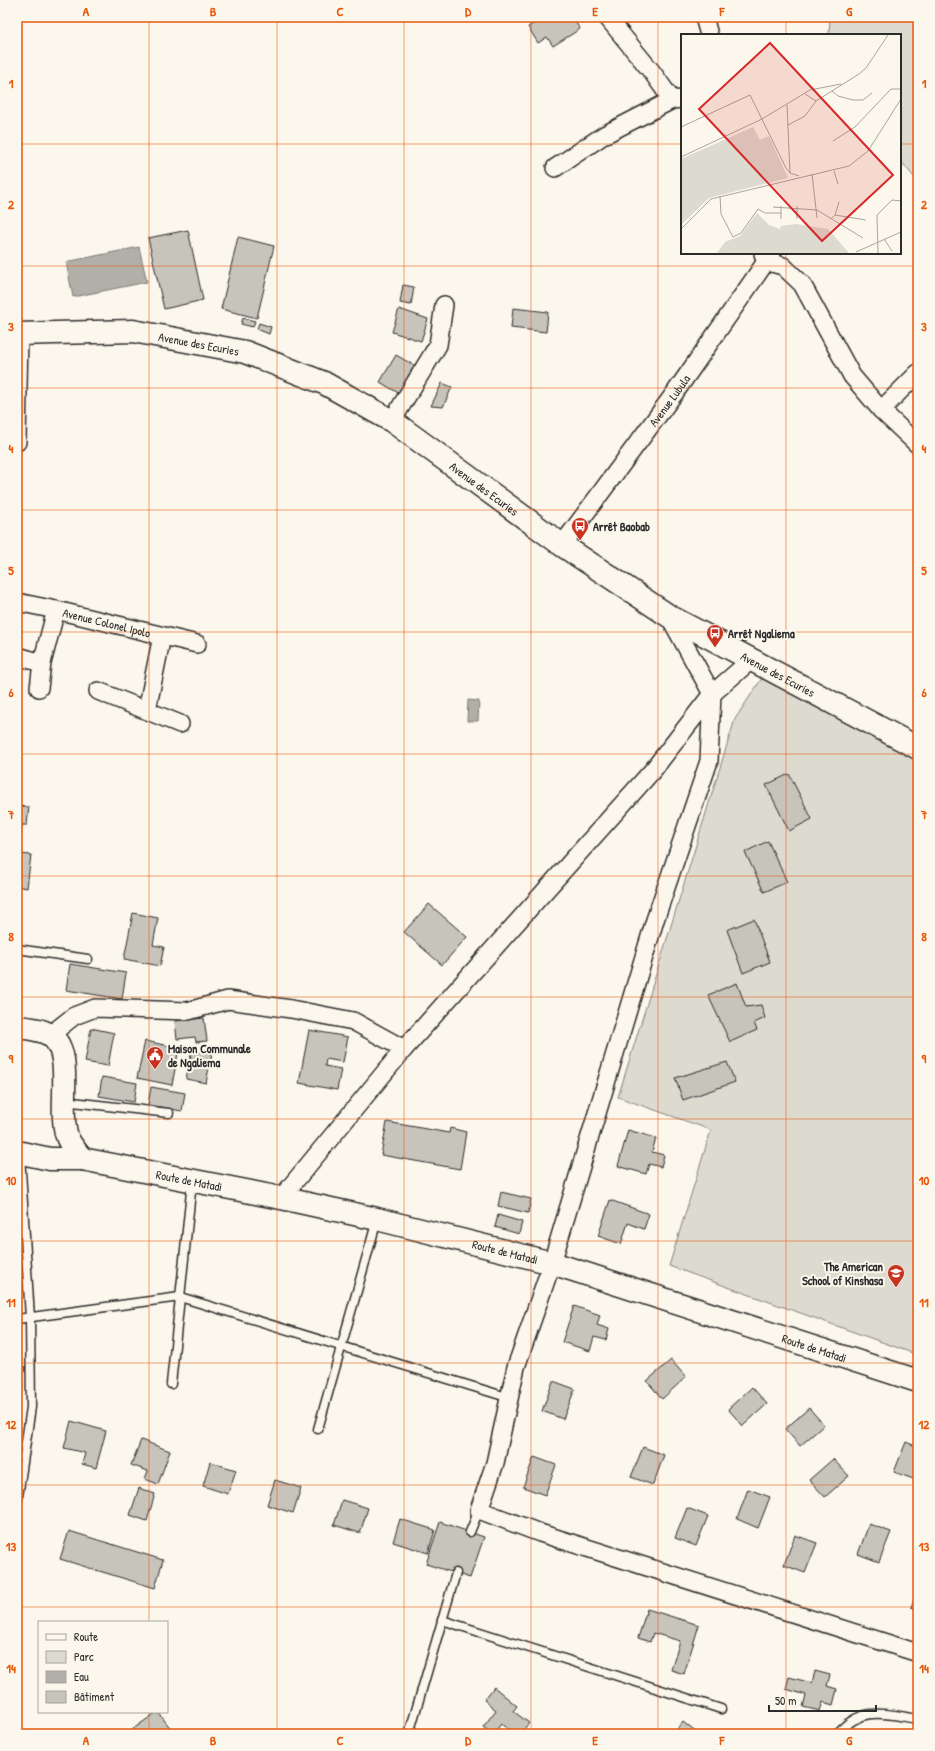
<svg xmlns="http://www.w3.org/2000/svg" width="935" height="1751" font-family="'Patrick Hand',sans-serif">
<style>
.green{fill:#dddad0;stroke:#84827e}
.water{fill:#b1afa7;stroke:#7b7a75}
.building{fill:#c7c4bc;stroke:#2b2b2b}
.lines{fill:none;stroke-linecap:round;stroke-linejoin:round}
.lane-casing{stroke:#2b2b2b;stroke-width:11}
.street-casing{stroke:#2b2b2b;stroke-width:20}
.secondary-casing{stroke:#2b2b2b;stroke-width:25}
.primary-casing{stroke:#2b2b2b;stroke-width:25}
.lane{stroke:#fbf7ec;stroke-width:8}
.street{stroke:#fbf7ec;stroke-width:17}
.secondary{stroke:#fbf7ec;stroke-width:22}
.primary{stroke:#fbf7ec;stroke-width:22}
.grid{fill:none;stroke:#e8590c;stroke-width:1;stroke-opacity:0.55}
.labels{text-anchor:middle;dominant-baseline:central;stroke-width:4;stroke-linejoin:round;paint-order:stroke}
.street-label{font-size:12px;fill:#2b2b2b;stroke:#fbf7ec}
.poi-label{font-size:12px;font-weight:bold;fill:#2b2b2b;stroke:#fbf7ec;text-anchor:start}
.inset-road{fill:none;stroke:#a8a59f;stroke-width:1}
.view{fill:#d62828;fill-opacity:0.15;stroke:#d62828;stroke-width:2}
.inset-edge{fill:none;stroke:#2b2b2b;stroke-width:2}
.neatline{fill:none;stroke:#e8590c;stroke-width:1.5}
.grid-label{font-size:13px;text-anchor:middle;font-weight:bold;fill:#e8590c}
</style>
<rect width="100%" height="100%" fill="#fbf7ec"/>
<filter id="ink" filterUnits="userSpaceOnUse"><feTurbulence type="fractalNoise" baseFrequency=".025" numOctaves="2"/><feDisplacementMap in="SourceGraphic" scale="8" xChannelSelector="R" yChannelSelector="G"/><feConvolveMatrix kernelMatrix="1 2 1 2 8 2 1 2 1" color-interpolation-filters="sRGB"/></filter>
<g filter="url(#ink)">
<g class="green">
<polygon points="830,17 918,17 918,182 900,160 900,35 829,35"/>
<polygon points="762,678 807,696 918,756 918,1355 669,1266 711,1130 618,1097 735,719"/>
</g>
<g class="water">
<polygon points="139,247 147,282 73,297 66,262"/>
<polygon points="468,700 479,701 478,721 467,721"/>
</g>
<g class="building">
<polygon points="544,17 572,17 580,29 553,46 547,37 538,43 528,27"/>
<polygon points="188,230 203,300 164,309 148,238"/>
<polygon points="238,237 274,246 257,318 221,309"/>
<polygon points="403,285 414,287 411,305 400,303"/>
<polygon points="513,308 548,312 546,332 511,328"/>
<polygon points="399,309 428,319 421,341 392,332"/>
<polygon points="243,318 255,321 253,327 241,324"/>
<polygon points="259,323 271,327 269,334 257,329"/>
<polygon points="396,355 415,366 400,394 380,382"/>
<polygon points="442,383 452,387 443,407 431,406"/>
<polygon points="789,774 812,819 789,831 766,785"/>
<polygon points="17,806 29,807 27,825 22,825 19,854 31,855 27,888 17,886"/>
<polygon points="768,841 787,882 764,892 745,852"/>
<polygon points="429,904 467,937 442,965 404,932"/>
<polygon points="133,913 158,918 153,945 164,947 160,966 124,959"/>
<polygon points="754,919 770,962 743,973 727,930"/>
<polygon points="70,964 126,973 122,999 66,990"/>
<polygon points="737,983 746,1007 761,1005 765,1018 754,1023 757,1030 730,1042 708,995"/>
<polygon points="204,1018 207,1041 196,1042 195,1037 177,1039 175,1021"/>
<polygon points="91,1028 114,1033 108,1066 85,1062"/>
<polygon points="309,1030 348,1037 343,1062 326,1059 325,1066 341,1069 337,1090 299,1083"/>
<polygon points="145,1041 179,1048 172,1085 137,1078"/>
<polygon points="192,1049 212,1053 206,1083 186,1079"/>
<polygon points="727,1062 735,1082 683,1100 675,1078"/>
<polygon points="102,1077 137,1083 134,1102 99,1096"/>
<polygon points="151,1087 185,1093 182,1111 148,1105"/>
<polygon points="387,1122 449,1133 450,1128 466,1132 460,1169 381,1155"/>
<polygon points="628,1130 656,1138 652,1152 664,1155 661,1167 649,1164 646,1174 618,1166"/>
<polygon points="501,1192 531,1199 528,1213 498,1206"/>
<polygon points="610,1200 649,1214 644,1229 628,1223 621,1244 598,1236"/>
<polygon points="498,1215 522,1222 519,1234 495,1227"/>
<polygon points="574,1306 600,1315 597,1325 609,1329 606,1340 594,1337 590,1351 562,1342"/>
<polygon points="671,1360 686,1377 662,1399 647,1381"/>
<polygon points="553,1381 575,1389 563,1419 542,1411"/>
<polygon points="752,1387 767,1404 743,1426 728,1409"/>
<polygon points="809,1408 824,1425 800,1446 785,1429"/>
<polygon points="71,1421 106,1431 96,1468 82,1464 85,1453 64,1448"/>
<polygon points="141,1440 170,1451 158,1484 145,1479 148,1471 131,1465"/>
<polygon points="906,1442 918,1447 918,1475 916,1480 894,1472"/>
<polygon points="643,1447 664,1455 653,1485 631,1477"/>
<polygon points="534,1457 556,1465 545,1495 523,1487"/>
<polygon points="833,1459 849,1476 825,1497 809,1480"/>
<polygon points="210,1462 236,1470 228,1494 203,1486"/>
<polygon points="275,1480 301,1488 293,1513 267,1505"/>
<polygon points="139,1488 155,1494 147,1521 130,1515"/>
<polygon points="748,1489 770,1497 758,1528 737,1519"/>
<polygon points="342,1500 368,1508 360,1533 334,1525"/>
<polygon points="687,1508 708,1516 696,1546 675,1538"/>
<polygon points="400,1519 435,1530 428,1553 393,1542"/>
<polygon points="440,1522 484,1537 470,1578 426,1564"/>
<polygon points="869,1524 891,1532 879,1562 858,1554"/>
<polygon points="69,1531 163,1560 155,1588 60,1559"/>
<polygon points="795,1535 817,1543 805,1573 784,1565"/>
<polygon points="918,1590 918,1609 911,1607"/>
<polygon points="647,1609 699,1625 684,1674 671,1670 680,1641 653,1633 650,1642 638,1638"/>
<polygon points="815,1671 830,1675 827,1686 837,1689 833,1705 823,1702 820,1711 803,1707 806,1695 786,1689 789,1677 812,1683"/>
<polygon points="494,1687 517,1706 513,1711 529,1723 520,1734 515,1734 501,1724 493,1734 483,1727 496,1710 484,1700"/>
<polygon points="157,1712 158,1712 175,1734 137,1734 133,1729"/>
<polygon points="683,1722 698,1734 673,1734"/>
</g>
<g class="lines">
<defs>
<g id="lane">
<polyline points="17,949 88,959"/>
<polyline points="64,1101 169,1113"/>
<polyline points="17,1319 180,1297 510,1398"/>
<polyline points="171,1384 192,1182"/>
<polyline points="318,1429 377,1220"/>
<polyline points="17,1504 31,1407 30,1318 20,1154"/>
<polyline points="470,1532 479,1510"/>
<polyline points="442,1620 721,1709"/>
<polyline points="409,1734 456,1573"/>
<path d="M 837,1734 C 862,1705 885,1714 918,1719"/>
</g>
<g id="street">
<polyline points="607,17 652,72 672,100 682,99"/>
<polyline points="704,17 709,35"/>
<polyline points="555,168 604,135 672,100"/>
<polyline points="763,253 765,261 783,266 802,284 852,376 881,410 918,445"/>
<polyline points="881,410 918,373"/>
<polyline points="392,421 438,345 444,305"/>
<polyline points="17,442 19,334"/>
<path id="s1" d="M 562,545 L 674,394 L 772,253"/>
<path id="s2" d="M 17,602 L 56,610 L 197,644"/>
<polyline points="669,616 712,694 709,761 655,920 552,1263 516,1367 495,1463 479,1510 540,1533 918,1653"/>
<polyline points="17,656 42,663"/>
<polyline points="39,688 42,663 56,610"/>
<polyline points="98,691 180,724"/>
<polyline points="147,710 162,636"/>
<polyline points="50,1035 74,1016 95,1008 188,1011 228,1000 291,1009 353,1021 404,1049"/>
<polyline points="281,1198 404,1049 653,770 712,694 751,660"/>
</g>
<g id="secondary">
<path id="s3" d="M 17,334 L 133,331 L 245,352 L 324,383 L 392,421 L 562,545 L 669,616 L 918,748"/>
</g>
<g id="primary">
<path d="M 17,1027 C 27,1028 41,1029 50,1035 C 76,1053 56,1111 68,1139 C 71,1146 78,1153 82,1159"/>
<path id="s4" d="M 17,1152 L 50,1159 L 82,1159 L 281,1198 L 377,1219 L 552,1263 L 918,1381"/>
</g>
</defs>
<use href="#lane" class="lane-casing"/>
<use href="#street" class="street-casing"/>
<use href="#secondary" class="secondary-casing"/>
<use href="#primary" class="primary-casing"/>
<use href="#lane" class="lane"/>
<use href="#street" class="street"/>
<use href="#secondary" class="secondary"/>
<use href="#primary" class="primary"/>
</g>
</g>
<path class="grid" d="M 149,17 L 149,1622M 277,17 L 277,1734M 404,17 L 404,1734M 531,17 L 531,1734M 658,17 L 658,1734M 786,17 L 786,35M 17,144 L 682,144M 900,144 L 918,144M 786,253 L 786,1734M 17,266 L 918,266M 17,388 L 918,388M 17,510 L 918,510M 17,632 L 918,632M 17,754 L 918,754M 17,876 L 918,876M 17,997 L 918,997M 17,1119 L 918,1119M 17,1241 L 918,1241M 17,1363 L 918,1363M 17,1485 L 918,1485M 17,1607 L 918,1607M 149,1712 L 149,1734"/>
<defs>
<symbol id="bus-pin" viewBox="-11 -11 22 30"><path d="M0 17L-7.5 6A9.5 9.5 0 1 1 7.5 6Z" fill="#c8321e" stroke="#fbf7ec"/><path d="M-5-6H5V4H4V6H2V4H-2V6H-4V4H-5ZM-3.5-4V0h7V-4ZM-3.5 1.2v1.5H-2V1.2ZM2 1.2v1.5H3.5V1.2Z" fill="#fff"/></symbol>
<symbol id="civic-pin" viewBox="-11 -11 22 30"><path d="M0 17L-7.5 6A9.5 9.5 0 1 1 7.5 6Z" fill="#c8321e" stroke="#fbf7ec"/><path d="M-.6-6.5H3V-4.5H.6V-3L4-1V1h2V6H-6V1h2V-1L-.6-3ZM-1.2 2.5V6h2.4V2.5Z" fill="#fff"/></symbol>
<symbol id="school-pin" viewBox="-11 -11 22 30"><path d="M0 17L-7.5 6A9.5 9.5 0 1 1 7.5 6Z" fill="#c8321e" stroke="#fbf7ec"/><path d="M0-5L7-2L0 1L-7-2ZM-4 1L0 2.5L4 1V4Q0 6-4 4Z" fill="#fff"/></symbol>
</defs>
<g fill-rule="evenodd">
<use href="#bus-pin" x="570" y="516" width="20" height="27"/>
<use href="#bus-pin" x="705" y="623" width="20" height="27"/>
<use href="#civic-pin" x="145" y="1045" width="20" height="27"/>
<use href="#school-pin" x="886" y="1263" width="20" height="27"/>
</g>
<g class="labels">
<g class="street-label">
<text stroke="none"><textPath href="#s3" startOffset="183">Avenue des Ecuries</textPath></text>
<text stroke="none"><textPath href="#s1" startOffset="180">Avenue Lubula</textPath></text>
<text stroke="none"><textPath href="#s3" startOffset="507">Avenue des Ecuries</textPath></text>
<text stroke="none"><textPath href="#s2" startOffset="92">Avenue Colonel Ipolo</textPath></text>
<text stroke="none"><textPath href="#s3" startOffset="855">Avenue des Ecuries</textPath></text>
<text stroke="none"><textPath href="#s4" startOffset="175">Route de Matadi</textPath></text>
<text stroke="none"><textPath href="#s4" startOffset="499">Route de Matadi</textPath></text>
<text stroke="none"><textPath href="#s4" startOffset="823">Route de Matadi</textPath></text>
</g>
<g class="poi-label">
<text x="593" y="526">Arrêt Baobab</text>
<text x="728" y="633">Arrêt Ngaliema</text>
<text x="168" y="1048">Maison Communale<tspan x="168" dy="14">de Ngaliema</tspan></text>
<text x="883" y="1266" text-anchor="end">The American<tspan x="883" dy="14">School of Kinshasa</tspan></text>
</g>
</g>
<g transform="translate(681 34)">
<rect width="220" height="220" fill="#fbf7ec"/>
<path d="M 72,93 L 79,106 L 88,102 L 107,144 L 28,164 L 0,191 L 0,125 ZM 76,179 L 88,191 L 99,195 L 100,192 L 115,190 L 147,195 L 168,219 L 36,219 L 44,208 L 59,202 Z" fill="#dddad0"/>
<path class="inset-road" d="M 151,57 L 157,62 L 172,66 L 182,66 L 191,59M 124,60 L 135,67 L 178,40 L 185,34 L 207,1M 106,71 L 109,139M 107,91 L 124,82 L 135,67M 0,93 L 69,61 L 105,134 L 109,139 L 118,142M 152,107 L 174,93 L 210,55 L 220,55M 0,123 L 81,85 L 129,56 L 160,50M 153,137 L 157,150M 131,140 L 136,184M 39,162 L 40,180 L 52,203 L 60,199 L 77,175 L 84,179 L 100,179M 100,172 L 100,185M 92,173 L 136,176 L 182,204M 154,181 L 158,168M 116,185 L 116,172M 150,185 L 154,181 L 185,186M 0,195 L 30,165 L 168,132 L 187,117 L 220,65M 203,205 L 211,217M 175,218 L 220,198M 197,219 L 196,181 L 211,166 L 220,167"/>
<path class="view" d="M 89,9 L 212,141 L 141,207 L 18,75 Z"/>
<rect width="220" height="220" class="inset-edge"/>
</g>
<rect width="935" height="1751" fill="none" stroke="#fbf7ec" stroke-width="44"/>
<rect x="38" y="1621" width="130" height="92" fill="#fbf7ec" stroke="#a8a59f"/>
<rect x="46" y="1634" width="20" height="6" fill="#fbf7ec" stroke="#a8a59f"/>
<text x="74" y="1641" font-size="12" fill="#2b2b2b">Route</text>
<rect x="46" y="1651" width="20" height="12" fill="#dddad0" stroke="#a8a59f"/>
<text x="74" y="1661" font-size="12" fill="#2b2b2b">Parc</text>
<rect x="46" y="1671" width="20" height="12" fill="#b1afa7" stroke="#a8a59f"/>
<text x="74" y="1681" font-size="12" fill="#2b2b2b">Eau</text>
<rect x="46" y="1691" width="20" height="12" fill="#c7c4bc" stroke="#a8a59f"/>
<text x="74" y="1701" font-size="12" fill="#2b2b2b">Bâtiment</text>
<path d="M769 1705v6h107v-6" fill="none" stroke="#2b2b2b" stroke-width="2"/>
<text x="775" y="1705" font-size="12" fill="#2b2b2b" stroke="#fbf7ec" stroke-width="3" paint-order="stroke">50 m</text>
<rect x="22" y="22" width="891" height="1707" class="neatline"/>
<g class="grid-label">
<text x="86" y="16">A</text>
<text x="213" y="16">B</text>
<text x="340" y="16">C</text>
<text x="468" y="16">D</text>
<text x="595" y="16">E</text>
<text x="722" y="16">F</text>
<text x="849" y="16">G</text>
<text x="11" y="88">1</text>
<text x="924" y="88">1</text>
<text x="11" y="209">2</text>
<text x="924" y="209">2</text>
<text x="11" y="331">3</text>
<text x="924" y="331">3</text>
<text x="11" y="453">4</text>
<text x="924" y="453">4</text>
<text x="11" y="575">5</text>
<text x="924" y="575">5</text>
<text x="11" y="697">6</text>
<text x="924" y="697">6</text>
<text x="11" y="819">7</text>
<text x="924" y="819">7</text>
<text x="11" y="941">8</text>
<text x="924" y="941">8</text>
<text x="11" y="1063">9</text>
<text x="924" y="1063">9</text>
<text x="11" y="1185">10</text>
<text x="924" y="1185">10</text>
<text x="11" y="1307">11</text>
<text x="924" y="1307">11</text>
<text x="11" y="1429">12</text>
<text x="924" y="1429">12</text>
<text x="11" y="1551">13</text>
<text x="924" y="1551">13</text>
<text x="11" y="1673">14</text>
<text x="924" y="1673">14</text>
<text x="86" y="1745">A</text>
<text x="213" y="1745">B</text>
<text x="340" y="1745">C</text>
<text x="468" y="1745">D</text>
<text x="595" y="1745">E</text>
<text x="722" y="1745">F</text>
<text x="849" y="1745">G</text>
</g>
</svg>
